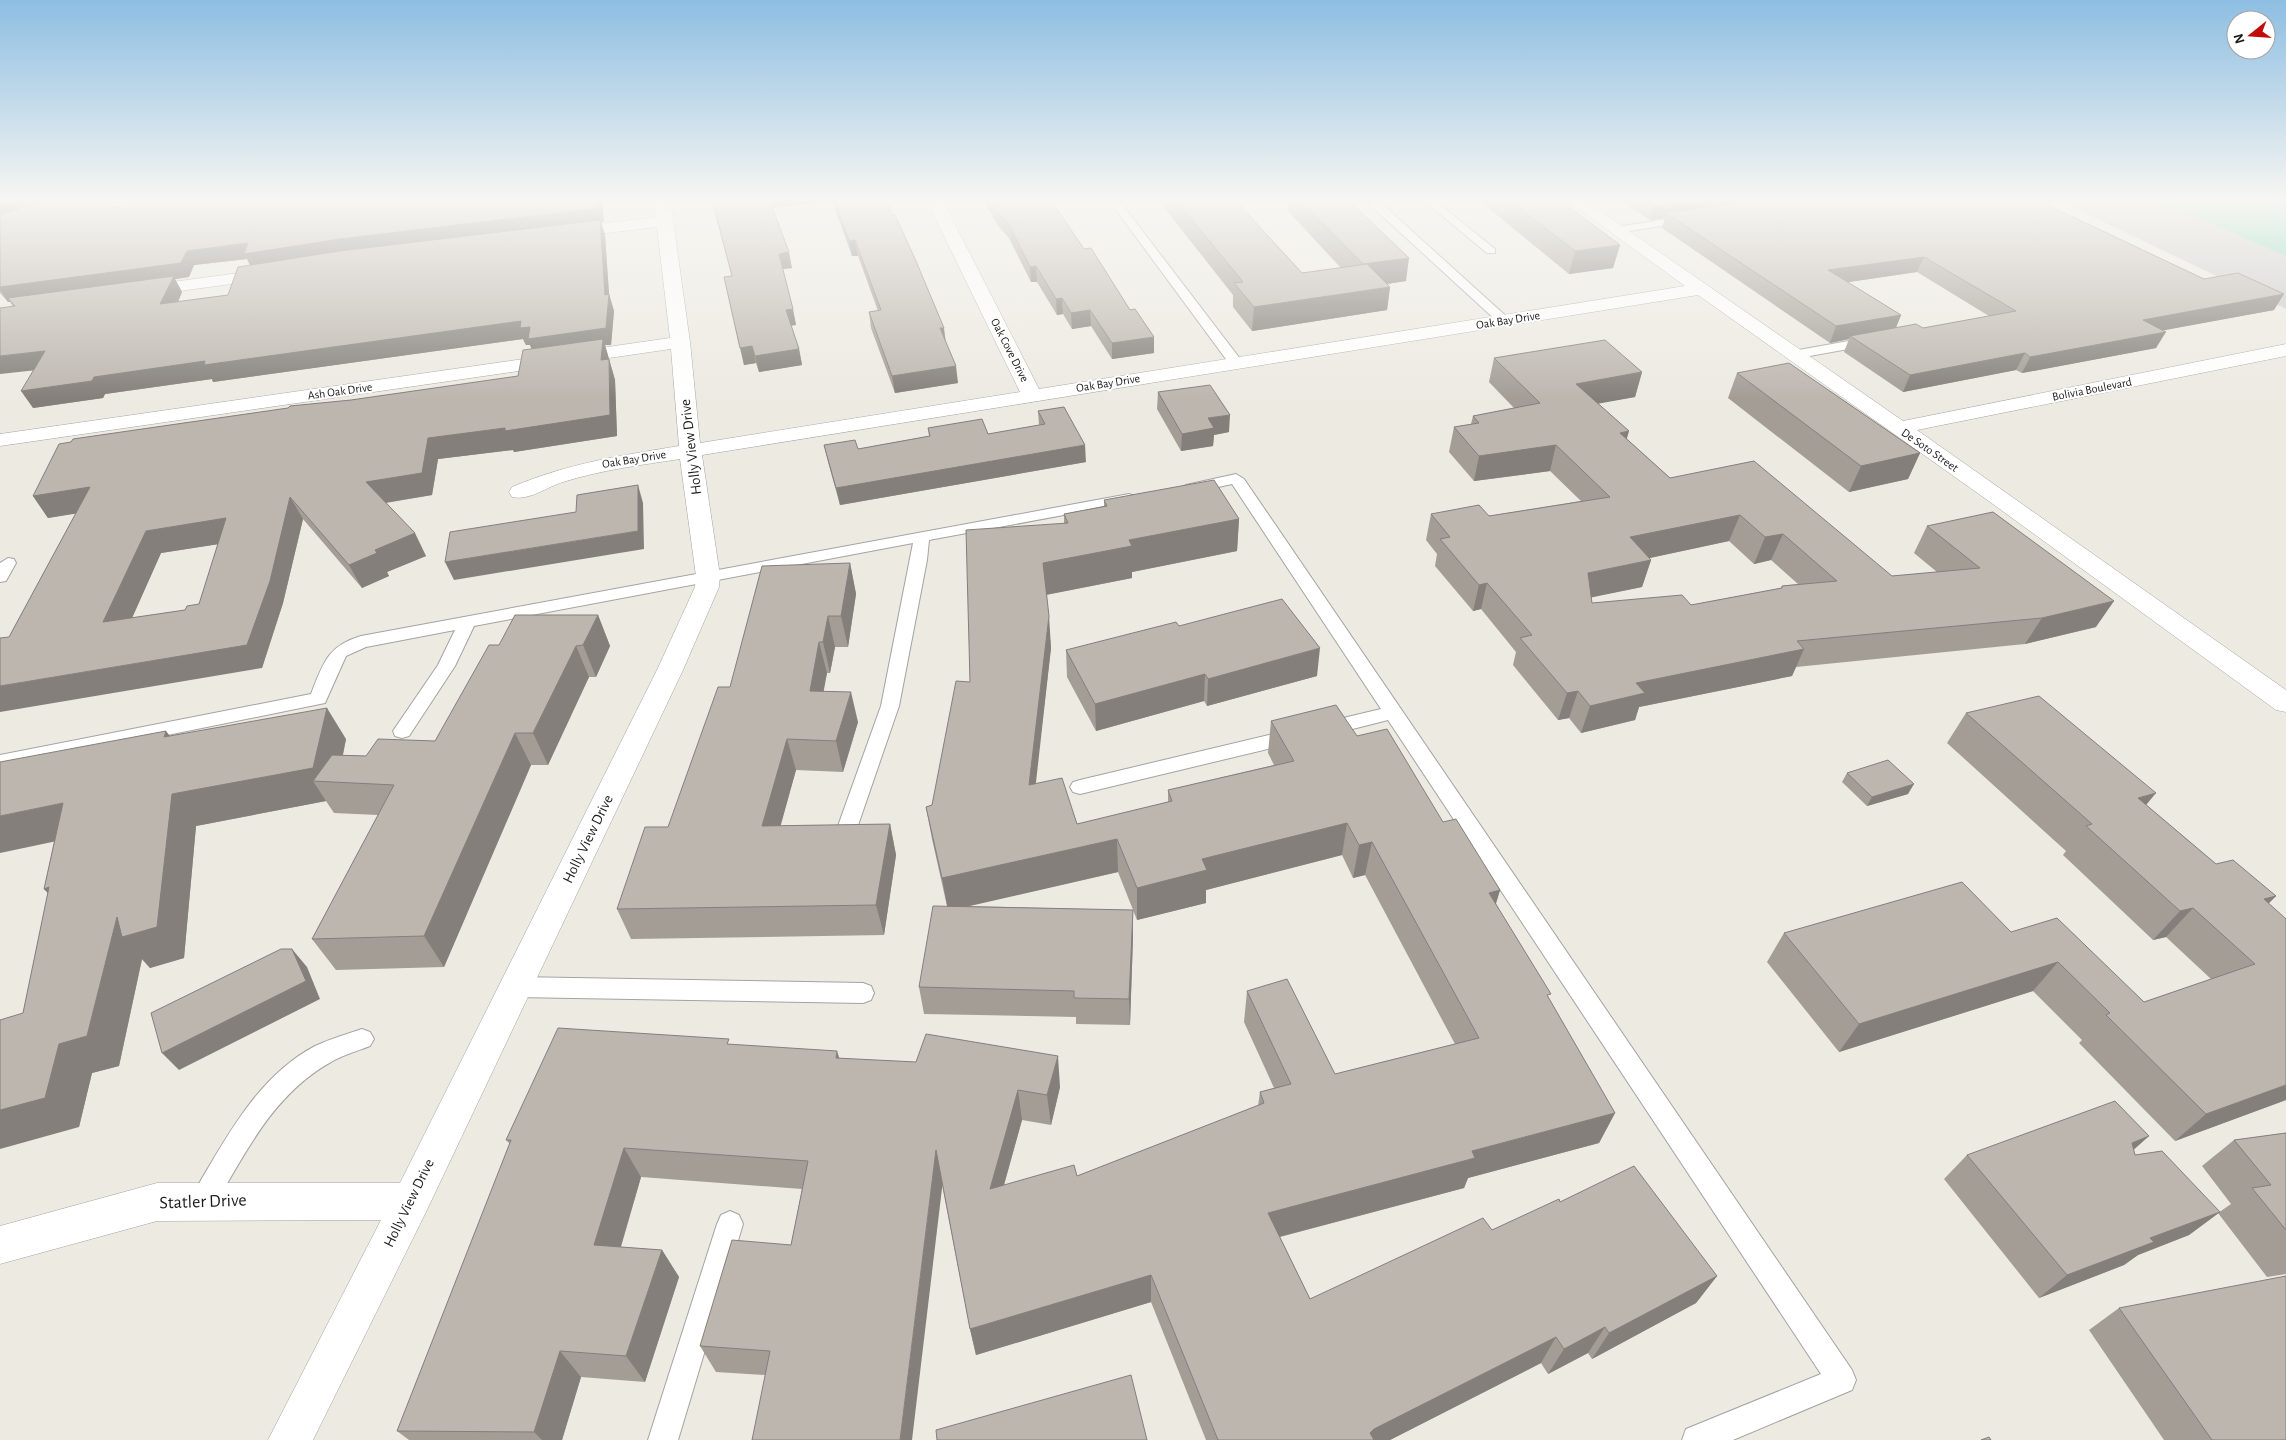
<svg xmlns="http://www.w3.org/2000/svg" width="2286" height="1440" font-family="'Alegreya Sans',sans-serif">
<style>
.religious{fill:#cacaca}
.pitch{fill:#83d9ba}
.lines{fill:none;stroke-linecap:round;stroke-linejoin:round}
.service-casing{stroke:#a3a3a3;stroke-width:2}
.minor-casing{stroke:#a3a3a3;stroke-width:1}
.service{fill:#fff;fill-rule:evenodd}
.minor{fill:#fff;fill-rule:evenodd}
.wall{fill:#a39d96;fill-rule:evenodd}
.shaded-wall{fill:#847f7a}
.building{fill:#bdb6af;stroke:#847f7a;fill-rule:evenodd}
.labels{text-anchor:middle;dominant-baseline:central;stroke-width:4;stroke-linejoin:round;paint-order:stroke}
.far-street-label{font-size:12px;fill:#1c1c1c;stroke:#fff}
.street-label{font-size:15px;fill:#1c1c1c;stroke:#fff}
.near-street-label{font-size:18px;fill:#1c1c1c;stroke:#fff}
</style>
<rect width="100%" height="100%" fill="#edeae2"/>
<polygon class="religious" points="2055,199 2286,199 2286,309"/>
<polygon class="pitch" points="2156,199 2286,199 2286,256"/>
<g class="lines">
<defs>
<g id="service">
<polygon points="1108,199 1118,199 1241,360 1243,363 1241,366 1231,366"/>
<polygon points="1368,199 1395,199 1394,201 1381,203 1507,317 1509,320 1507,323 1499,323 1368,203"/>
<polygon points="1422,199 1433,199 1495,249 1495,253 1487,253"/>
<polygon points="1687,216 1693,219 1691,221 1617,233 1611,230 1617,227"/>
<polygon points="1871,337 1877,341 1876,344 1793,359 1786,355 1793,351"/>
<polygon points="1236,474 1244,479 1852,1370 1856,1380 1852,1390 1733,1440 1682,1440 1686,1429 1821,1374 1388,720 1325,736 1318,734 1316,729 1318,724 1381,709 1232,484 1191,493 1183,488 1186,485"/>
<path d="M 1129,494 L 1134,496 L 1137,499 L 1134,502 L 929,540 L 927,560 L 899,706 L 854,837 L 851,843 L 844,845 L 837,843 L 834,837 L 881,706 L 913,543 L 474,626 L 455,666 L 409,736 L 402,738 L 395,736 L 393,731 L 438,665 L 455,630 L 366,647 L 346,656 L 325,703 L 0,769 L 0,755 L 311,694 C 323,664 327,646 361,636 Z"/>
<polygon points="8,558 14,559 16,563 6,581 0,582 0,563"/>
<polygon points="1294,729 1301,731 1303,736 1301,741 1080,794 1073,792 1070,787 1073,782 1080,780"/>
<polygon points="515,977 863,983 871,986 874,993 871,1000 863,1003 515,997 507,994 504,987 507,980"/>
<path d="M 362,1029 L 370,1032 L 374,1039 L 370,1046 C 357,1051 343,1055 331,1062 C 273,1094 244,1155 212,1210 L 203,1214 L 194,1210 L 190,1201 L 194,1192 C 226,1138 257,1077 315,1046 C 330,1039 347,1034 362,1029 Z"/>
<polygon points="730,1211 739,1215 743,1224 678,1440 648,1440 717,1224 721,1215"/>
</g>
<g id="minor">
<path d="M 654,199 L 670,199 L 690,342 L 700,443 L 1020,392 L 926,199 L 942,199 L 1039,389 L 1685,286 L 1565,199 L 1583,199 L 1903,421 L 2286,344 L 2286,356 L 1917,430 L 2286,690 L 2286,712 L 2276,710 L 1986,499 L 1698,295 L 702,455 L 720,576 L 719,587 L 683,670 L 425,1214 L 313,1440 L 268,1440 L 381,1220 L 157,1221 L 0,1264 L 0,1226 L 157,1183 L 400,1183 L 657,670 L 695,587 L 696,576 L 680,459 C 641,465 601,470 563,482 C 546,487 530,501 512,497 L 509,492 L 512,487 C 569,463 619,456 679,446 L 671,349 L 0,446 L 0,434 L 670,338 L 657,227 L 565,238 L 559,237 L 557,233 L 559,229 L 565,228 L 656,217 Z"/>
<polygon points="270,269 276,270 279,274 276,278 142,296 136,295 133,291 136,287 142,286"/>
</g>
</defs>
<use href="#service" class="service-casing"/>
<use href="#minor" class="minor-casing"/>
<use href="#service" class="service"/>
<use href="#minor" class="minor"/>
</g>
<g class="wall">
<path d="M 0,199 L 35,199 L 38,202 L 128,209 L 604,222 L 601,222 L 605,235 L 609,294 L 614,311 L 611,345 L 605,345 L 615,380 L 617,436 L 514,452 L 513,450 L 438,459 L 432,495 L 386,503 L 426,556 L 387,572 L 389,576 L 362,588 L 303,519 L 283,603 L 262,668 L 9,637 L 76,513 L 48,518 L 33,496 L 351,400 L 518,376 L 532,349 L 530,345 L 526,345 L 523,339 L 213,382 L 212,379 L 105,394 L 103,398 L 33,408 L 33,370 L 13,307 L 10,302 L 8,302 L 0,293 ZM 247,259 L 250,265 L 228,295 L 178,302 L 182,292 L 175,279 L 189,277 L 194,265 ZM 218,544 L 199,604 L 185,610 L 132,618 L 161,553 Z"/>
<polygon points="711,199 885,199 946,342 958,383 895,393 871,328 869,312 878,311 858,256 852,256 832,201 773,208 792,268 783,269 796,325 791,325 799,349 802,365 759,372 756,363 744,365 732,276"/>
<polygon points="982,199 1050,199 1154,353 1112,359 1091,326 1072,329 1063,314 1057,315 1037,282 1031,282 1009,238 999,227"/>
<polygon points="1162,199 1234,199 1302,273 1341,268 1288,211 1289,199 1347,199 1406,281 1387,284 1390,287 1387,310 1252,331 1233,307 1233,295 1162,205"/>
<polygon points="1482,199 1558,199 1620,245 1613,268 1569,274 1481,202"/>
<path d="M 1618,199 L 2035,199 L 2204,279 L 2274,310 L 2163,330 L 2156,348 L 2022,373 L 2016,370 L 1903,392 L 1844,352 L 1849,339 L 1830,343 L 1662,228 L 1665,218 L 1650,220 ZM 1917,272 L 1989,316 L 1923,328 L 1896,328 L 1901,315 L 1848,282 Z"/>
<path d="M 1494,358 L 1642,372 L 1635,397 L 1598,403 L 1627,439 L 1670,478 L 1892,576 L 1937,572 L 1914,553 L 1927,526 L 2096,627 L 2025,644 L 1796,667 L 1792,676 L 1639,707 L 1635,720 L 1581,733 L 1569,718 L 1558,720 L 1513,665 L 1516,652 L 1481,609 L 1473,611 L 1435,566 L 1437,554 L 1426,540 L 1431,514 L 1489,516 L 1581,501 L 1550,471 L 1474,481 L 1449,452 L 1454,427 L 1471,424 L 1473,416 L 1514,408 L 1489,382 ZM 1729,541 L 1754,564 L 1771,560 L 1798,584 L 1782,586 L 1781,588 L 1691,605 L 1592,603 L 1591,597 L 1642,587 L 1651,560 L 1649,558 Z"/>
<polygon points="1737,373 1920,453 1908,479 1849,492 1728,398"/>
<polygon points="1158,392 1229,432 1214,435 1213,446 1181,451 1157,409"/>
<polygon points="1038,411 1086,462 840,505 828,462 824,445 858,449 929,436 928,428 988,434 1039,425"/>
<polygon points="1104,500 1239,519 1237,551 1132,572 1132,578 1046,595 1051,648 1035,784 1077,824 1168,802 1168,790 1274,765 1268,753 1271,721 1357,736 1443,822 1500,890 1496,904 1549,999 1615,1113 1599,1143 1468,1178 1464,1188 1280,1237 1310,1299 1492,1230 1560,1202 1717,1276 1696,1303 1592,1359 1588,1353 1548,1374 1541,1363 1390,1440 1206,1440 1151,1302 976,1355 970,1329 942,1184 765,1375 716,1372 700,1346 791,1245 802,1189 641,1177 621,1247 662,1250 679,1277 645,1382 581,1377 562,1440 409,1440 397,1431 510,1144 506,1140 731,1044 1060,1087 1051,1125 1022,1120 1004,1185 1077,1176 1258,1106 1260,1092 1274,1088 1244,1022 1247,991 1335,1074 1455,1044 1365,875 1353,878 1342,855 1206,890 1206,903 1137,920 1118,872 967,906 1133,910 1133,937 1130,1025 1076,1024 1076,1017 924,1014 919,987 947,906 932,839 926,807 932,805 970,682 1064,523 1064,514 1104,506"/>
<polygon points="850,563 856,594 848,647 835,647 830,673 827,673 823,691 858,722 843,772 796,770 780,826 890,824 896,855 884,935 631,939 617,909 668,827 730,687"/>
<polygon points="598,615 610,646 596,677 589,677 548,765 531,765 444,967 336,970 312,939 378,815 334,813 326,801 196,826 184,958 150,968 142,959 119,1066 92,1073 79,1127 23,1013 48,893 44,889 54,842 170,736 346,739 343,755 366,756 435,741 499,645"/>
<polygon points="1179,626 1317,676 1207,706 1204,701 1096,731 1067,677 1066,650"/>
<polygon points="1966,713 2146,805 2216,864 2276,896 2268,904 2286,1100 2175,1141 2079,1043 2082,1040 2033,991 1839,1052 1767,962 1784,933 2011,932 2144,1002 2211,979 2166,937 2153,940 2063,855 2066,851 1947,743"/>
<polygon points="1847,773 1908,794 1867,806 1842,782"/>
<polygon points="2286,1133 2286,1274 2267,1277 2218,1213 2231,1204 2202,1166 2234,1140"/>
<polygon points="2149,1136 2133,1150 2135,1155 2220,1212 2189,1235 2138,1255 2124,1265 2039,1298 1944,1179 1967,1155"/>
<polygon points="2119,1308 2286,1440 2164,1440 2089,1330"/>
</g>
<g class="shaded-wall">
<polygon points="7,199 35,199 39,205 0,218 0,201"/>
<polygon points="599,199 602,199 604,222 601,222 605,235 609,294 614,311 611,345 605,345 615,380 617,436 514,452 513,450 438,459 432,495 377,504 366,482 428,438 505,428 534,356 530,345 526,345 523,339 213,382 212,379 105,394 103,398 33,408 21,391 94,377 205,361 521,321 530,327 606,328 252,269 247,259 194,265 189,277 175,279 182,292 170,321 8,298 10,302 8,302 0,290 0,287 187,251 248,243 340,239"/>
<polygon points="769,199 831,199 832,201 770,208"/>
<polygon points="1704,199 1727,199 1724,210 1666,213 1665,218 1650,220 1654,206"/>
<polygon points="855,240 858,256 852,256 849,241"/>
<polygon points="1620,245 1613,268 1569,274 1575,251"/>
<polygon points="789,252 792,268 782,269 779,254"/>
<polygon points="1924,257 1917,272 1822,286 1828,270"/>
<polygon points="1409,258 1406,281 1361,288 1363,264"/>
<polygon points="1036,266 1037,282 1031,282 1030,267"/>
<polygon points="1390,287 1387,310 1252,331 1254,307"/>
<polygon points="2284,294 2274,310 2133,336 2143,320"/>
<polygon points="1062,298 1063,314 1057,315 1056,299"/>
<polygon points="793,309 796,325 790,326 786,310"/>
<polygon points="1090,310 1091,326 1072,329 1071,313"/>
<polygon points="1901,315 1894,332 1850,336 1849,339 1830,343 1836,326"/>
<polygon points="940,328 944,328 946,344"/>
<polygon points="2166,332 2156,348 2022,373 2030,357"/>
<polygon points="1154,337 1154,353 1112,359 1112,343"/>
<polygon points="752,346 756,363 744,365 740,348"/>
<polygon points="799,349 802,365 759,372 755,356"/>
<polygon points="45,351 56,368 0,374 0,356"/>
<polygon points="2025,353 2016,370 1903,392 1910,375"/>
<polygon points="956,366 958,383 895,393 892,376"/>
<polygon points="1642,372 1635,397 1569,409 1576,384"/>
<polygon points="1230,415 1229,432 1214,435 1213,446 1181,451 1182,434 1208,418"/>
<polygon points="1629,431 1622,456 1620,433"/>
<polygon points="1085,445 1086,462 840,505 836,488"/>
<polygon points="1556,445 1550,471 1474,481 1479,456"/>
<polygon points="1920,453 1908,479 1849,492 1861,466"/>
<polygon points="638,485 643,503 644,549 454,580 445,562 638,531"/>
<polygon points="90,487 105,509 48,518 33,496"/>
<polygon points="290,497 303,519 283,603 262,668 0,712 0,686 247,645"/>
<polygon points="1740,515 1729,541 1622,564 1630,537"/>
<polygon points="226,518 239,541 161,553 120,645 103,622 146,531"/>
<polygon points="1239,519 1237,551 1132,572 1132,578 1045,595 1043,563 1129,540"/>
<polygon points="415,533 426,556 387,572 389,576 362,588 349,565 375,550"/>
<polygon points="1783,534 1771,560 1754,564 1765,537"/>
<polygon points="1651,560 1642,587 1579,600 1588,573"/>
<polygon points="850,563 856,594 848,647 841,616"/>
<polygon points="1487,583 1481,609 1473,611 1479,585"/>
<polygon points="2114,601 2096,627 2025,644 2042,618"/>
<polygon points="598,615 610,646 596,677 583,645"/>
<polygon points="828,616 835,647 830,673 823,642"/>
<polygon points="1049,616 1051,648 1032,818 1029,785"/>
<polygon points="819,642 827,673 818,722 810,691"/>
<polygon points="576,646 589,677 548,765 533,733"/>
<polygon points="1320,648 1317,676 1207,706 1208,679"/>
<polygon points="1804,649 1792,676 1639,707 1635,720 1581,733 1590,706 1636,683"/>
<polygon points="1205,674 1204,701 1096,731 1095,704"/>
<polygon points="1578,691 1569,718 1558,720 1567,693"/>
<polygon points="851,692 858,722 843,772 836,741"/>
<polygon points="327,708 346,739 337,782 313,781 326,801 196,826 184,958 150,968 142,959 119,1066 92,1073 79,1127 0,1149 0,1110 59,1044 172,794"/>
<polygon points="166,731 190,762 164,737"/>
<polygon points="515,733 531,765 444,967 424,936"/>
<polygon points="787,739 796,770 772,857 762,826"/>
<polygon points="1914,784 1908,794 1867,806 1872,797"/>
<polygon points="2156,793 2132,822 2138,798"/>
<polygon points="63,803 90,834 0,853 0,816"/>
<polygon points="1347,823 1342,855 1206,890 1206,903 1137,920 1137,888 1202,859"/>
<polygon points="890,824 896,855 884,935 876,905"/>
<polygon points="1117,839 1118,872 948,911 942,878"/>
<polygon points="1372,842 1365,875 1353,878 1359,845"/>
<polygon points="49,887 73,919 44,889"/>
<polygon points="1500,890 1490,922 1489,893"/>
<polygon points="2276,896 2247,925 2264,899"/>
<polygon points="2193,908 2166,937 2153,940 2180,911"/>
<polygon points="1133,910 1133,937 1130,1025 1129,999"/>
<polygon points="292,949 307,967 320,999 179,1070 162,1053"/>
<polygon points="2058,962 2033,991 1839,1052 1859,1024"/>
<polygon points="837,1051 847,1082 836,1058"/>
<polygon points="1058,1056 1060,1087 1051,1125 1047,1095"/>
<polygon points="2286,1085 2286,1100 2175,1141 2206,1114"/>
<polygon points="1018,1090 1022,1120 995,1217 990,1189"/>
<polygon points="1615,1113 1599,1143 1468,1178 1464,1188 1263,1241 1268,1213 1472,1151"/>
<polygon points="2149,1136 2121,1161 2132,1143"/>
<polygon points="624,1148 641,1177 613,1273 594,1245"/>
<polygon points="936,1150 943,1180 912,1440 900,1440"/>
<polygon points="2220,1212 2189,1235 2138,1255 2124,1265 2039,1298 2067,1275 2150,1238"/>
<polygon points="662,1250 679,1277 645,1382 626,1356"/>
<polygon points="1151,1275 1151,1302 976,1355 970,1329"/>
<polygon points="1717,1276 1696,1303 1592,1359 1609,1333"/>
<polygon points="1605,1327 1588,1353 1548,1374 1564,1349"/>
<polygon points="1556,1337 1541,1363 1390,1440 1367,1440 1370,1433 1374,1429"/>
<polygon points="560,1351 581,1377 562,1440 542,1440 534,1432"/>
</g>
<g class="building">
<polygon points="0,199 7,199 0,201"/>
<polygon points="49,199 72,199 128,209 136,199 599,199 599,208 340,239 244,254 248,243 187,251 181,263 0,287 0,215"/>
<polygon points="712,199 769,199 789,252 779,254 793,309 786,310 799,349 755,356 752,346 740,348 724,277 732,276"/>
<polygon points="834,199 885,199 893,215 895,215 916,261 944,328 940,328 956,366 892,376 869,312 881,310 855,240 849,241"/>
<polygon points="990,199 1050,199 1084,249 1091,248 1130,310 1135,309 1154,337 1112,343 1090,310 1071,313 1062,298 1056,299 1036,266 1030,267 1008,223 997,212"/>
<polygon points="1175,199 1234,199 1302,273 1367,264 1390,287 1254,307 1234,283 1243,282"/>
<polygon points="1299,199 1347,199 1409,258 1363,264"/>
<polygon points="1508,199 1558,199 1620,245 1575,251"/>
<polygon points="1644,199 1704,199 1654,206"/>
<polygon points="1734,199 2035,199 2204,279 2238,273 2284,294 2143,320 2166,332 2030,357 2025,353 1910,375 1850,336 1916,324 1923,328 2016,311 1924,257 1828,270 1901,315 1836,326 1666,213 1733,204"/>
<polygon points="600,220 605,295 609,294 606,328 528,339 530,327 520,328 521,321 204,365 205,361 94,377 92,381 21,391 45,351 0,356 0,308 15,306 8,298 174,276 160,304 228,295 238,267 340,251"/>
<path d="M 603,339 L 601,360 L 609,359 L 610,415 L 505,431 L 505,428 L 428,438 L 422,473 L 366,482 L 415,533 L 375,550 L 377,553 L 349,565 L 290,497 L 270,581 L 247,645 L 0,686 L 0,638 L 9,637 L 90,487 L 33,496 L 59,444 L 71,442 L 73,439 L 288,408 L 290,406 L 351,400 L 518,376 L 523,350 ZM 226,518 L 199,604 L 187,606 L 185,610 L 103,622 L 146,531 Z"/>
<path d="M 1605,340 L 1642,372 L 1576,384 L 1629,431 L 1620,433 L 1670,478 L 1754,461 L 1892,576 L 1980,568 L 1927,526 L 1993,512 L 2114,601 L 2042,618 L 1797,641 L 1804,649 L 1636,683 L 1645,693 L 1590,706 L 1578,691 L 1567,693 L 1520,638 L 1532,635 L 1487,583 L 1479,585 L 1440,539 L 1450,537 L 1431,514 L 1479,505 L 1489,516 L 1610,497 L 1556,445 L 1479,456 L 1454,427 L 1479,423 L 1473,416 L 1540,403 L 1494,358 ZM 1740,515 L 1765,537 L 1783,534 L 1837,581 L 1782,586 L 1782,588 L 1691,605 L 1682,595 L 1592,603 L 1588,573 L 1651,560 L 1630,537 Z"/>
<polygon points="1789,363 1920,453 1861,466 1737,373"/>
<polygon points="1210,385 1230,415 1208,418 1214,428 1182,434 1158,392"/>
<polygon points="1064,407 1085,445 836,488 824,445 855,440 858,449 930,436 928,428 982,419 988,434 1045,424 1038,411"/>
<polygon points="1214,480 1239,519 1129,540 1132,546 1043,563 1049,616 1029,785 1062,778 1077,824 1172,801 1168,790 1294,761 1271,721 1336,705 1357,736 1387,729 1443,822 1456,819 1500,890 1489,893 1551,994 1547,995 1615,1113 1472,1151 1475,1158 1268,1213 1310,1299 1483,1218 1492,1230 1559,1199 1560,1202 1634,1166 1717,1276 1609,1333 1605,1327 1564,1349 1556,1337 1374,1429 1370,1433 1374,1440 1218,1440 1151,1275 970,1329 936,1150 900,1440 752,1440 770,1351 700,1346 732,1240 791,1245 808,1161 624,1148 594,1245 662,1250 626,1356 560,1351 534,1432 397,1431 511,1140 506,1140 558,1028 729,1039 727,1044 837,1051 836,1058 916,1062 926,1034 1058,1056 1047,1095 1018,1090 990,1189 1074,1165 1077,1176 1264,1103 1260,1092 1291,1084 1247,991 1287,979 1335,1074 1479,1038 1372,842 1359,845 1347,823 1202,859 1207,870 1137,888 1117,839 942,878 926,807 932,805 956,681 970,682 966,530 1068,523 1064,514 1107,506 1104,500"/>
<polygon points="638,485 638,531 445,562 450,532 576,512 577,495"/>
<polygon points="850,563 841,616 828,616 823,642 819,642 810,691 851,692 836,741 787,739 762,826 890,824 876,905 617,909 645,827 668,827 718,687 730,687 762,566"/>
<polygon points="1282,599 1320,648 1208,679 1205,674 1095,704 1066,650 1176,622 1179,626"/>
<polygon points="515,615 598,615 583,645 576,646 533,733 515,733 424,936 312,939 394,785 313,781 332,755 366,756 378,739 435,741 489,645 499,645"/>
<polygon points="2039,696 2156,793 2138,798 2216,864 2233,860 2276,896 2264,899 2286,919 2286,1085 2206,1114 2106,1015 2110,1013 2058,962 1859,1024 1784,933 1962,882 2011,932 2057,918 2144,1002 2255,964 2193,908 2180,911 2086,826 2092,824 1966,713"/>
<polygon points="327,708 313,768 172,794 157,927 122,937 117,917 87,1036 59,1044 45,1098 0,1110 0,1020 23,1013 49,887 44,889 63,803 0,816 0,762 166,731 164,737"/>
<polygon points="1888,760 1914,784 1872,797 1847,773"/>
<polygon points="933,906 1133,910 1129,999 1074,998 1074,991 919,987"/>
<polygon points="281,949 292,949 306,981 162,1053 151,1013"/>
<polygon points="2115,1101 2149,1136 2132,1143 2135,1155 2162,1151 2220,1212 2150,1238 2154,1242 2067,1275 1967,1155"/>
<polygon points="2286,1133 2286,1230 2252,1188 2271,1185 2234,1140"/>
<polygon points="2286,1276 2286,1440 2212,1440 2119,1308"/>
<polygon points="1131,1375 1147,1440 937,1440 936,1430"/>
<polygon points="1989,1437 1991,1440 1981,1440"/>
</g>
<linearGradient id="sky" x2="0" y2="1"><stop stop-color="#8dbee2"/><stop offset="0.5" stop-color="#f7f6f2"/><stop offset="1" stop-color="#f7f6f2" stop-opacity="0"/></linearGradient>
<rect width="2286" height="400" fill="url(#sky)"/>
<g class="labels">
<g class="far-street-label">
<text transform="translate(1508 320) rotate(-9)">Oak Bay Drive</text>
<text transform="translate(1010 350) rotate(63)">Oak Cove Drive</text>
<text transform="translate(1108 383) rotate(-9)">Oak Bay Drive</text>
<text transform="translate(2092 389) rotate(-11)">Bolivia Boulevard</text>
<text transform="translate(340 391) rotate(-8)">Ash Oak Drive</text>
<text transform="translate(1930 450) rotate(35)">De Soto Street</text>
<text transform="translate(634 459) rotate(-9)">Oak Bay Drive</text>
</g>
<g class="street-label">
<text transform="translate(691 447) rotate(-97)">Holly View Drive</text>
<text transform="translate(588 839) rotate(-64)">Holly View Drive</text>
<text transform="translate(409 1203) rotate(-64)">Holly View Drive</text>
</g>
<g class="near-street-label">
<text transform="translate(203 1202) rotate(-2)">Statler Drive</text>
</g>
</g>
<g transform="translate(2251 35) rotate(253)"><circle r="24" fill="#ffffff" stroke="#a4a4a4"/>
<path d="M0-4L9 19L0 12L-9 19Z" fill="#c00d09"/>
<text y="-8" font-size="14" font-weight="bold" text-anchor="middle" fill="#1c1c1c">N</text>
</g>
</svg>
